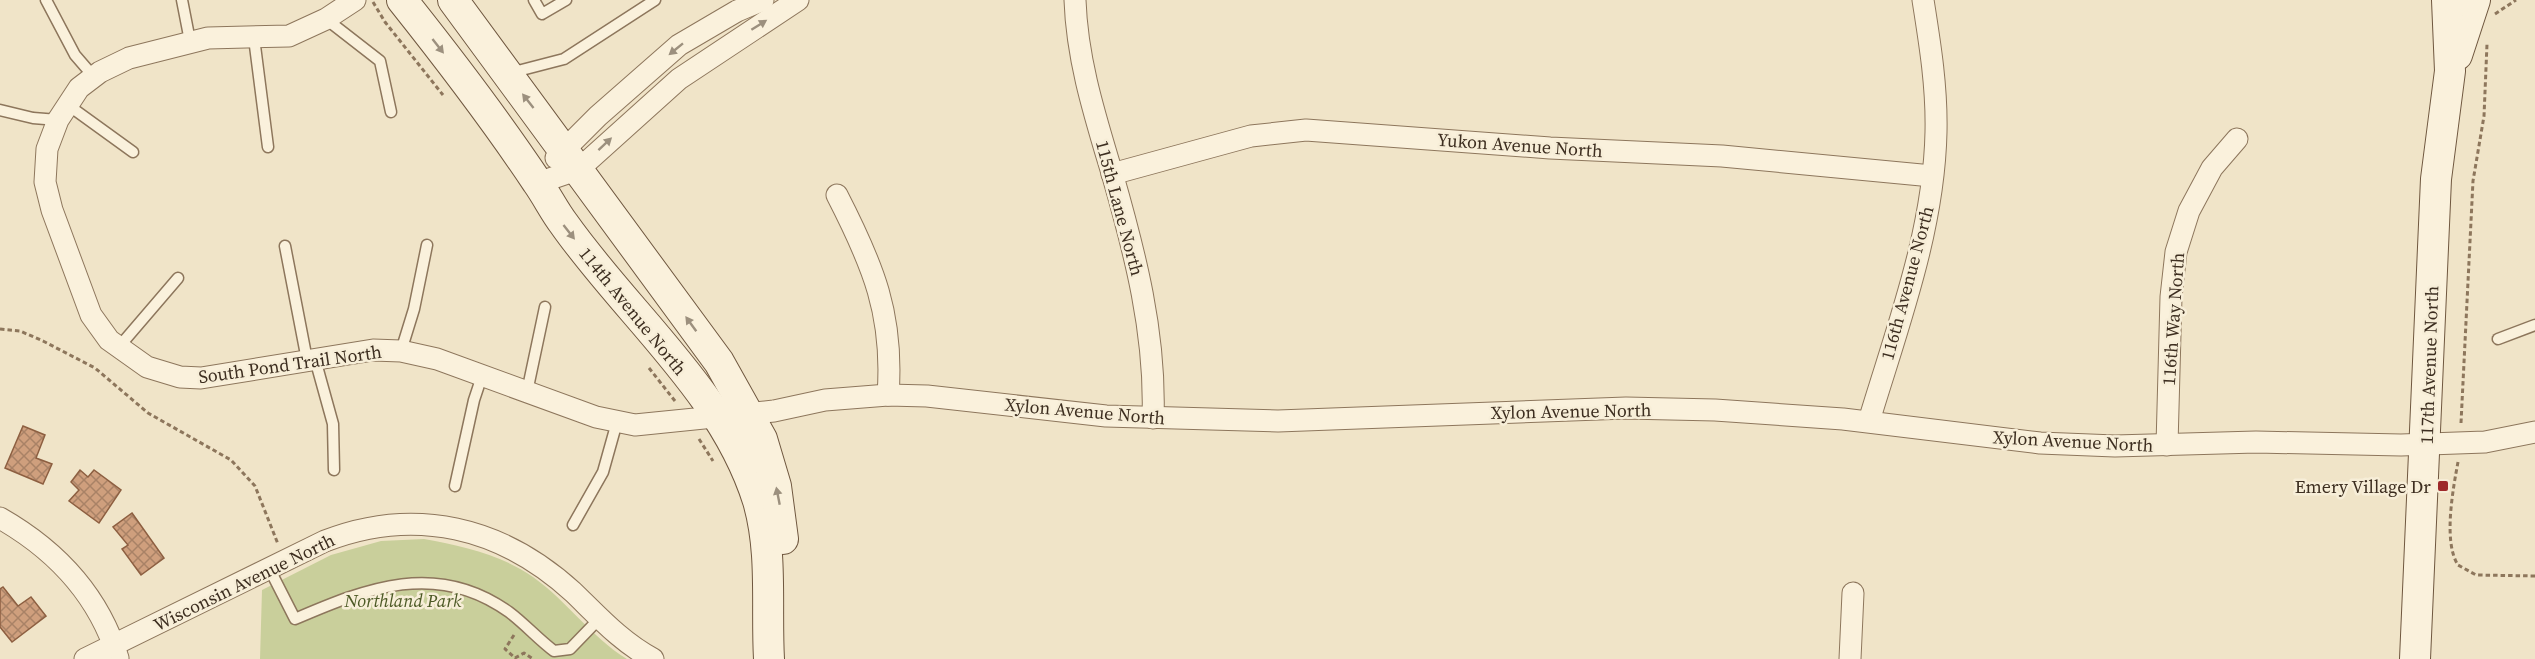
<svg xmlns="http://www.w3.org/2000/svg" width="2535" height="659" font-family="'Source Serif 4',serif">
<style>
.green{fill:#c9cf9b}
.building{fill:url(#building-cross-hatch);stroke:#8d5f41;stroke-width:1.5}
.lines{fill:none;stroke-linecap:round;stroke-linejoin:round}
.lane-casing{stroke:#8d765c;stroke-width:13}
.street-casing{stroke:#8d765c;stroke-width:23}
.secondary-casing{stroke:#6f573f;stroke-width:32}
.path{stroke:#8d765c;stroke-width:3;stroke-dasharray:4.5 3;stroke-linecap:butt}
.lane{stroke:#faf1dc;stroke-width:10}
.street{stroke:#faf1dc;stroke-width:21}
.secondary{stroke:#faf1dc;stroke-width:30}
.oneway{fill:#9c907e}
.poi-dot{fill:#9e2a2b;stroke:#f7eed8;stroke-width:2}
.labels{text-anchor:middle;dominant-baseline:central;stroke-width:5;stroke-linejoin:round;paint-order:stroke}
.street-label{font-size:18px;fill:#3d2e20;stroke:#f7eed8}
.poi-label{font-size:18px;fill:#3d2e20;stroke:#f7eed8;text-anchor:end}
.park-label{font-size:18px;font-style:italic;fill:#4d5a26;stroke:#f7eed8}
</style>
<defs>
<pattern id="building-cross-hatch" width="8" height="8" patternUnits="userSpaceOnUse" patternTransform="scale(1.5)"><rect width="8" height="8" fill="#cf9f7d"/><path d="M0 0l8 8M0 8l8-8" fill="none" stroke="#a98266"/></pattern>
</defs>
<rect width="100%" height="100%" fill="#f0e4c8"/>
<path class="green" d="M 424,539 C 462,546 500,554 533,577 C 567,601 591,637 627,659 L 260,659 L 262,590 L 331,555 L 381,541 Z"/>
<g class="building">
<polygon points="23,426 45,435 36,458 52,464 43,484 5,468"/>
<polygon points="80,470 88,477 94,470 121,490 99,523 69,501 79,490 71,482"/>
<polygon points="132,513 164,558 141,575 122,549 128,545 113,527"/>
<polygon points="3,587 18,606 31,597 46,616 12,642 0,627 0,589"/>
</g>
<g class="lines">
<defs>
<g id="lane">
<polyline points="46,0 75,55 94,77"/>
<polyline points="182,0 190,41"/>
<polyline points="534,0 542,14 566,0"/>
<polyline points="326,19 380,61 391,112"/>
<polyline points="254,38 268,147"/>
<polyline points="510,73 564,59 655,0"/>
<polyline points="68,105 133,152"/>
<polyline points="0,110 33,118 58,120"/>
<polyline points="285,246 307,360"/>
<polyline points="2498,339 2535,325"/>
<polyline points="118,348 178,278"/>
<polyline points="401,351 414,309 427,245"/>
<polyline points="315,359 333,424 334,470"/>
<polyline points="527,392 545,307"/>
<polyline points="455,486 474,400 482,376"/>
<polyline points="573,525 603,472 617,422"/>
<path d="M 269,568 L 295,619 C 367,588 437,560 509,612 C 525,624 538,639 554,651 L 570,649 L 599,619"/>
</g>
<g id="street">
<polyline points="355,0 326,19 289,36 208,38 129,58 100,72 79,88 58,120 47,149 45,182 52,210 91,315 109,340 147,367 180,377 201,378 373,350 401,351 437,359 596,417 635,425 774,411 825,400 888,395 927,396 1106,416 1278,421 1626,408 1715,410 1843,419 2040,443 2115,446 2256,442 2401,445 2485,442 2535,432"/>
<path d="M 1075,0 C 1077,60 1095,116 1112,173 C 1135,253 1156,334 1153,418"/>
<polyline points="556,158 598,116 679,45 737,11 763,0"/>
<polyline points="1112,174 1251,136 1306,130 1550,148 1722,156 1932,176"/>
<polyline points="538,183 579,169 679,79 798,0"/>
<path d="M 837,195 C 873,265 894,315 888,395"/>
<path d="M 1869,421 C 1897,328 1934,231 1936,132 C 1937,87 1930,44 1923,0"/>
<polyline points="2167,445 2171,297 2176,252 2189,211 2212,168 2237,139"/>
<path d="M 0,518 C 56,550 99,596 118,658"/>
<path d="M 85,659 L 325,541 C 415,506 502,527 573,592 C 598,616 621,642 653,659"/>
<polyline points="1850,659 1853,593"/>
</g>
<g id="secondary">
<path d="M 402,0 C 449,59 495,119 537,182 C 547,196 554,211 564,224 C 628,315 724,392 758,501 C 773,553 766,606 769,659"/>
<polyline points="453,0 719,362 762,439 776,486 783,539"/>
<polyline points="2457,55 2475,0"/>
<polyline points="2415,659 2436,179 2450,71 2447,0"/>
</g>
</defs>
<use href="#lane" class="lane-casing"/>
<use href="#street" class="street-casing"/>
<use href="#secondary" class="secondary-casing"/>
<g class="path">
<polyline points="373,2 385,22 443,95"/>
<polyline points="2495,14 2516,0"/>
<polyline points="0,329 20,331 43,341 95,368 148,413 231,460 255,486 278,544"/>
<polyline points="649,368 675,401"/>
<polyline points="2461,423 2473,181 2484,116 2487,44"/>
<polyline points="699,439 713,461"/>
<path d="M 2458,462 C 2453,489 2443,542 2458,565 L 2476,575 L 2535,576"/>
<polyline points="514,635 505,649 515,658 524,653 533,659"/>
</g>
<use href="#lane" class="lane"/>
<use href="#street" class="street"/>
<use href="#secondary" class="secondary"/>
</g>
<defs><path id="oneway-solid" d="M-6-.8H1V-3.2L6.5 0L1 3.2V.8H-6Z" transform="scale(1.5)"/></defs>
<g class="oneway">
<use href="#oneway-solid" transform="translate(759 25) rotate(-32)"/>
<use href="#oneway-solid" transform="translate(438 46) rotate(52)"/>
<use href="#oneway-solid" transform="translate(676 49) rotate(141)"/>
<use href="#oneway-solid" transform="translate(528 101) rotate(-128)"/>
<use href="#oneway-solid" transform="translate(605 144) rotate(-43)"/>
<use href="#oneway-solid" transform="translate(569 232) rotate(52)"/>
<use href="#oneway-solid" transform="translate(691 324) rotate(-126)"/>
<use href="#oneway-solid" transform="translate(778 496) rotate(-101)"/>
</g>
<rect class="poi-dot" x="2437" y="480" width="12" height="12" rx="3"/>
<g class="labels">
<g class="street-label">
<text transform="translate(1520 145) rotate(4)">Yukon Avenue North</text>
<text transform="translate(1120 208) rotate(75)">115th Lane North</text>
<text transform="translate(1907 283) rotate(-75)">116th Avenue North</text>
<text transform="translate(633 311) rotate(51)">114th Avenue North</text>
<text transform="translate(2173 319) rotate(-86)">116th Way North</text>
<text transform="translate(290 364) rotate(-8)">South Pond Trail North</text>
<text transform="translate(2429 365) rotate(-88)">117th Avenue North</text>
<text transform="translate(1085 411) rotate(5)">Xylon Avenue North</text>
<text transform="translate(1571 411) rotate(-1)">Xylon Avenue North</text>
<text transform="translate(2073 441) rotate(3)">Xylon Avenue North</text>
<text transform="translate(244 582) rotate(-26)">Wisconsin Avenue North</text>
</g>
<g class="poi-label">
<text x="2431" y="486">Emery Village Dr</text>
</g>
<g class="park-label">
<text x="403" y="600">Northland Park</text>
</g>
</g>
</svg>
